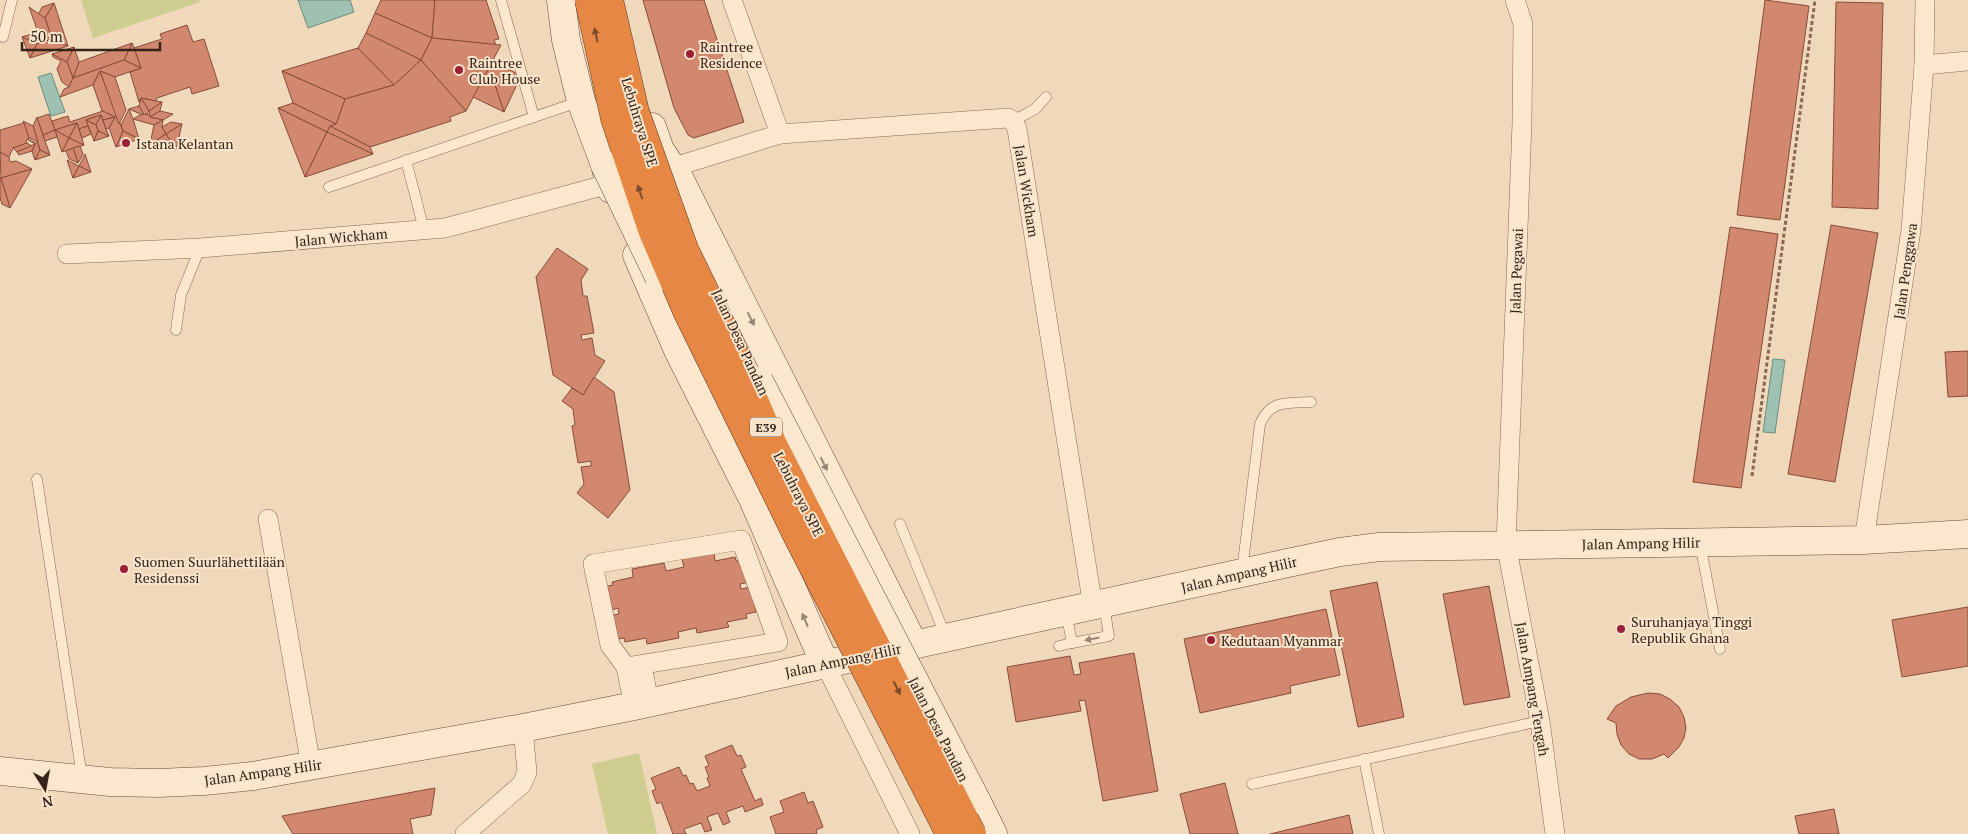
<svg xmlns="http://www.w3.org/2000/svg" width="1968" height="834" font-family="'PT Serif',serif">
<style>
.green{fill:#cfcc8f}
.water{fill:#9fc1b2;stroke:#678e7f}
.building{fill:#d1886e;stroke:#894c38}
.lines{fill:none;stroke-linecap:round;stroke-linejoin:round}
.lane-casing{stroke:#886854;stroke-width:11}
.street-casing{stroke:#886854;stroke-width:20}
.secondary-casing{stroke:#6a4937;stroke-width:29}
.path{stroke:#886854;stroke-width:3;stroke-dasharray:4 2.5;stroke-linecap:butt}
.lane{stroke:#fbe7ce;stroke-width:10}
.street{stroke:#fbe7ce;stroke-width:19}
.secondary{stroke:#fbe7ce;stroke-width:28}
.secondary-bridge-casing{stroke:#6a4937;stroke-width:29;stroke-linecap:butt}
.highway-bridge-casing{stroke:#553729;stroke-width:29;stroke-linecap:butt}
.secondary-bridge{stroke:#fbe7ce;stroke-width:28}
.highway-bridge{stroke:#e78744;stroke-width:28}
.oneway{fill:#7d4b2b}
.oneway2{fill:#988574}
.poi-dot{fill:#9b2033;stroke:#f7e4cb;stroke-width:2}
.labels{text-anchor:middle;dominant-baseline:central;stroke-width:4;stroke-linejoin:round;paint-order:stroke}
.shield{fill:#f7e4cb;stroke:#705d4f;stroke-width:1}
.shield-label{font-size:12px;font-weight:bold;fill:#36231a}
.poi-label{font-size:14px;fill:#36231a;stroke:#f7e4cb;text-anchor:start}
.street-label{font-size:14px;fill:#36231a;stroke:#f7e4cb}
</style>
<rect width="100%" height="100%" fill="#f0d8bb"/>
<g class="green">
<polygon points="81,0 199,0 200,2 93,38"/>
<polygon points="639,753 657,834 608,834 592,764"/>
</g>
<g class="water">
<polygon points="298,0 350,0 354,12 308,28"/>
<polygon points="51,73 65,112 51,116 38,77"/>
<polygon points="1773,359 1785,360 1775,433 1763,432"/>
</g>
<g class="building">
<polygon points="381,0 435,0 432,38 375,13"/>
<polygon points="435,0 486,0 499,39 494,40 496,45 432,38"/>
<polygon points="643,0 704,0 744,122 694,138 688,135 674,108"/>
<polygon points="1765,0 1809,6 1780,220 1737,215"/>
<polygon points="1836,2 1883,3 1878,209 1832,207"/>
<polygon points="54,3 68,46 52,39 45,18"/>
<polygon points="54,3 45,18 38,15 42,7"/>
<polygon points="29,7 45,18 52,39 38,32"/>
<polygon points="375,13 432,38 421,60 366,33"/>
<polygon points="187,25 193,42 204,39 219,86 192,94 190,87 157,98 156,101 141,98 139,102 130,72 141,68 134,48 162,39 160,34"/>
<polygon points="38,32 52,39 37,44 22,37"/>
<polygon points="366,33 421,60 394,85 358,48"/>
<polygon points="22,37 37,44 30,58"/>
<polygon points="432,38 501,45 466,111 421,60"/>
<polygon points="52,39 68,46 30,58 37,44"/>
<polygon points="132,43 134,48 141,68 124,60"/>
<polygon points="132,43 124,60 73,78 79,62"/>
<polygon points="74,47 67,62 52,54"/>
<polygon points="74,47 79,62 73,78 67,62"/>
<polygon points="358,48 394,85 345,99 282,71"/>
<polygon points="52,54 67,62 73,78 69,87 62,82 57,69 61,61 53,57"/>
<polygon points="124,60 141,68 115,77 100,71 93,85 60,97 64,89 69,87 73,78"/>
<polygon points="421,60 466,111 450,117 451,121 370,147 330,126 336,124 345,99 394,85"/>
<polygon points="493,60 521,76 495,85 483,79"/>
<polygon points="100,71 123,131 116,147 109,128 115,117 102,111 93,85"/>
<polygon points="100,71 115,77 126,110 119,124"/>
<polygon points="282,71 345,99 336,124 293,103"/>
<polygon points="521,76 504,112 495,85"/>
<polygon points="483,79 495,85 504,112 473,97"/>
<polygon points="141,98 156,101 162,102 149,111"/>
<polygon points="141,98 149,111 145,116 139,106"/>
<polygon points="162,102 160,111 150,117 149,111"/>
<polygon points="293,103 336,124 330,126 327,132 278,108"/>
<polygon points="139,106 145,116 129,109"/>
<polygon points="278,108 327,132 305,177"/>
<polygon points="129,109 133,119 139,139 123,131 121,125"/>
<polygon points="103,111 115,117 103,120 101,115 86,120 88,126 79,129 77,123 55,130 52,121 68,116 70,122"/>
<polygon points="160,111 173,114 163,120 150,117"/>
<polygon points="49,114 55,130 43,135 37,118"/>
<polygon points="148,114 150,117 163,120 154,125 133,119 140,115"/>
<polygon points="101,115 96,125 86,120"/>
<polygon points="101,115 106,129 109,136 98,131 96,125"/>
<polygon points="37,117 37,118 50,155 40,150 33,126"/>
<polygon points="115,117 109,128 106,129 103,120"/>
<polygon points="86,120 96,125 98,131 94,141"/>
<polygon points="163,120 162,127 166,134 150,144 154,125"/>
<polygon points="23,121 33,126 38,142 29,138"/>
<polygon points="171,122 182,124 166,134 162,127"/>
<polygon points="24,123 29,138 26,141 27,143 13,148 9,157 0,152 0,130"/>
<polygon points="77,123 69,138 55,130"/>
<polygon points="77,123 79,129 84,145 69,138"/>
<polygon points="182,124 176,150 166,134"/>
<polygon points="88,126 91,134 82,138 79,129"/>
<polygon points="330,126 370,147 373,154 327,132"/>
<polygon points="55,130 69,138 62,152 57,137"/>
<polygon points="55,130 57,137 45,141 43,135"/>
<polygon points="98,131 109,136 94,141"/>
<polygon points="123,131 139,139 116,147"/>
<polygon points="327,132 373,154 305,177"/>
<polygon points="166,134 176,150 150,144"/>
<polygon points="69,138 84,145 62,152"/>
<polygon points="27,139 38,144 40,150 35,160 32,151 35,144"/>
<polygon points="27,143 32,146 17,152 13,148"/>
<polygon points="35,144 32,151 19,155 17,152"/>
<polygon points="80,146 83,154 78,163 73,148"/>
<polygon points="73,148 78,163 69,159 66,151"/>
<polygon points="40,150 50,155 35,160"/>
<polygon points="0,152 9,157 10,162 16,161 32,169 1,178"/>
<polygon points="85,154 91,172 79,166"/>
<polygon points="67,160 79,166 73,178"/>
<polygon points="79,166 91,172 73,178"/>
<polygon points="32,169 10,208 1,178"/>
<polygon points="0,177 1,178 10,208 2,204 0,198"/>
<polygon points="1831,225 1878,233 1835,482 1788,474"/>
<polygon points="1730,227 1778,234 1741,488 1693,482"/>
<polygon points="557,248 588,269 581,280 583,296 587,296 594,333 581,335 582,340 592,338 595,355 605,361 583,395 553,375 536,277"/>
<polygon points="1968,351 1968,396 1948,397 1945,352"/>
<polygon points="594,377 614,392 630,490 608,518 577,493 584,484 581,467 591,466 591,461 578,463 572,426 575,425 573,409 562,401 572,388 583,395"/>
<polygon points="714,553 715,561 735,557 736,561 745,559 750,582 740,584 741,589 751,587 756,612 746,614 747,618 727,622 729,627 697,633 696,628 678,632 679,638 647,644 646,638 625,642 624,638 614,640 609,616 619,614 618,608 608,611 603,587 613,585 612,582 633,577 632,569 664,563 666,571 684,567 682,559"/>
<polygon points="1377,582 1404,717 1358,727 1330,591"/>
<polygon points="1489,586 1510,697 1464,705 1443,594"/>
<polygon points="1968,607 1968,666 1902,677 1892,620"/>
<polygon points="1326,609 1340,675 1290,686 1291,693 1200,713 1184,639"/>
<polygon points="1134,653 1158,791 1103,801 1085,700 1079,701 1081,711 1016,722 1007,667 1070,656 1074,675 1081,674 1079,663"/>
<polygon points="1648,693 1660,694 1670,699 1679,707 1684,717 1686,728 1684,738 1679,747 1668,758 1664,754 1652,759 1639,759 1629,754 1621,745 1617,734 1616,723 1607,719 1616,706 1631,697"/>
<polygon points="732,745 737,756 741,755 746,767 741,769 755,801 761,798 763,805 745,812 743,806 726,812 730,822 723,825 718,813 707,817 712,830 705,832 701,823 684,829 686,834 673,834 661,802 657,804 652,791 656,789 651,778 679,767 683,776 686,775 690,784 693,783 697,791 710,786 707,778 709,777 705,767 709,766 705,756"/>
<polygon points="1225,783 1238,834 1190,834 1180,794"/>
<polygon points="435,788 431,815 410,819 413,834 293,834 282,816"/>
<polygon points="804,792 808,803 813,801 823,827 816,830 817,834 776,834 770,817 784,812 780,801"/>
<polygon points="1834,809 1839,834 1799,834 1795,816"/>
<polygon points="1349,815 1353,834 1270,834"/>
</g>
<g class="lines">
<defs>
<g id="lane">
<polyline points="501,0 534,117"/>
<polyline points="3,37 12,0"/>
<polyline points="1013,121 1035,109 1046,97"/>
<polyline points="406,160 424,230"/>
<polyline points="329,187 581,101"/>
<polyline points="176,330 181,295 200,248"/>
<polyline points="37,479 82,777"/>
<polyline points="900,524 946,637"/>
<polyline points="1700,543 1720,649"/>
<path d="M 1242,571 L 1260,424 C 1271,399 1286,404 1311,402"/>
<polyline points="1066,612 1072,643 1109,636 1104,605"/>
<polyline points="1059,646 1072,643"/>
<polyline points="1364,759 1379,834"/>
<polyline points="1252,784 1540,721"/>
</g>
<g id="street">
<polyline points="732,0 780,134"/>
<polyline points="1515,0 1523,24 1522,123 1506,544 1540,721 1555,834"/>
<polyline points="1924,65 1968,61"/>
<polyline points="671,168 780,134 1008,118 1013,121 1017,129 1093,607"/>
<polyline points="67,254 200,248 445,228 609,184"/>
<polyline points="268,519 311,766"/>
<polygon points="741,540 778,642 626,667 610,645 593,564"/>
<polyline points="1864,540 1911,230 1924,65 1925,0"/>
<polyline points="825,664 910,834"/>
<polyline points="642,665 649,703"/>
<polyline points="626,667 634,706"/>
<polyline points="465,834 522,784 527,772 523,728"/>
</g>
<g id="secondary">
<polyline points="561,0 566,40 581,101 605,165 611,189"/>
<polyline points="652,127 660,150 679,178 914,645"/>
<polyline points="637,255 678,350 753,499 825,664"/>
<polyline points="0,771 110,782 158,783 204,781 253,776 523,728 634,706 1283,564 1340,552 1379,547 1864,540 1968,534"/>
<polyline points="976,800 993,834"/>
</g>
</defs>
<use href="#lane" class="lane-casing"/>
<use href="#street" class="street-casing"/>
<use href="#secondary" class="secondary-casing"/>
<polyline class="path" points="1752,476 1815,0"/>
<use href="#lane" class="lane"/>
<use href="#street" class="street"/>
<use href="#secondary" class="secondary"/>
<defs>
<g id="secondary-bridge">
<polyline points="605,165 659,277"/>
<polyline points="759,381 976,800"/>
</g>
<g id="highway-bridge">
<polyline points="589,0 615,119 653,232 687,311 798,537 950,834"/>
<polyline points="609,0 635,112 684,249 727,337 773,445 972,834"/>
</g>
</defs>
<use href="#secondary-bridge" class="secondary-bridge-casing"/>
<use href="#highway-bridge" class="highway-bridge-casing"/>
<use href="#secondary-bridge" class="secondary-bridge"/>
<use href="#highway-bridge" class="highway-bridge"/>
</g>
<defs><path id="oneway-solid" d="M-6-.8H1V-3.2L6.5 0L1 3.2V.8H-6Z" transform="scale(1.25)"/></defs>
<g class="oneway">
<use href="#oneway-solid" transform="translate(596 35) rotate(-103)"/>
<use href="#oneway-solid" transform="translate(640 192) rotate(-109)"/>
<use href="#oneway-solid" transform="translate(897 688) rotate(63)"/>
</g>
<g class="oneway2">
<use href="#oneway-solid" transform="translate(751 319) rotate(63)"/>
<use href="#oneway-solid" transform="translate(824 464) rotate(64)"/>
<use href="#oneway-solid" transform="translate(805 620) rotate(-113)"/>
<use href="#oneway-solid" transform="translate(1092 639) rotate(169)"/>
</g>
<g class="poi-dot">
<circle cx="690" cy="54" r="5"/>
<circle cx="459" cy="70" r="5"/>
<circle cx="126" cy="143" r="5"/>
<circle cx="124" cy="569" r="5"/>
<circle cx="1621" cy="629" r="5"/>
<circle cx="1211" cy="640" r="5"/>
</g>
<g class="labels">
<rect class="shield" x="750" y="417.5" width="32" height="19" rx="4"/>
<g class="shield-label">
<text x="766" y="427">E39</text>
</g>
<g class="poi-label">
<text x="700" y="46">Raintree<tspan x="700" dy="16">Residence</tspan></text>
<text x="469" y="62">Raintree<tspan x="469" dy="16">Club House</tspan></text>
<text x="136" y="143">Istana Kelantan</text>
<text x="134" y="561">Suomen Suurlähettilään<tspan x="134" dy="16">Residenssi</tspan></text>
<text x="1631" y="621">Suruhanjaya Tinggi<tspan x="1631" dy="16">Republik Ghana</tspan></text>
<text x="1221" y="640">Kedutaan Myanmar</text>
</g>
<g class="street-label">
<text transform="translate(640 122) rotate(73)">Lebuhraya SPE</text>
<text transform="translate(1027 191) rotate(81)">Jalan Wickham</text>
<text transform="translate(341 237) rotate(-5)">Jalan Wickham</text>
<text transform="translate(1516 271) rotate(-88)">Jalan Pegawai</text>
<text transform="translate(1905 271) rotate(-82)">Jalan Penggawa</text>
<text transform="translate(741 342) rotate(65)">Jalan Desa Pandan</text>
<text transform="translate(799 494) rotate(63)">Lebuhraya SPE</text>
<text transform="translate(1641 543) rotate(-1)">Jalan Ampang Hilir</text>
<text transform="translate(1239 574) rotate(-13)">Jalan Ampang Hilir</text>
<text transform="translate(843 660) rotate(-12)">Jalan Ampang Hilir</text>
<text transform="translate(1533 689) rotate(80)">Jalan Ampang Tengah</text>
<text transform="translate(939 729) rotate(63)">Jalan Desa Pandan</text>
<text transform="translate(263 772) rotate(-8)">Jalan Ampang Hilir</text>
</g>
</g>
<g transform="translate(45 789) rotate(169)" stroke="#f7e4cb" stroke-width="4" paint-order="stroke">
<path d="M0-4L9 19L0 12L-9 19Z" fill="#36231a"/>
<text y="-8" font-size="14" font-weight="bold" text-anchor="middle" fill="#36231a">N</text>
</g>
<path d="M22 42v8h138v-8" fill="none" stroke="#36231a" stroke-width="2.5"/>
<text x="30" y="42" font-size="15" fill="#36231a" stroke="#f7e4cb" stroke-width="4" paint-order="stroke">50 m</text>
</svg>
